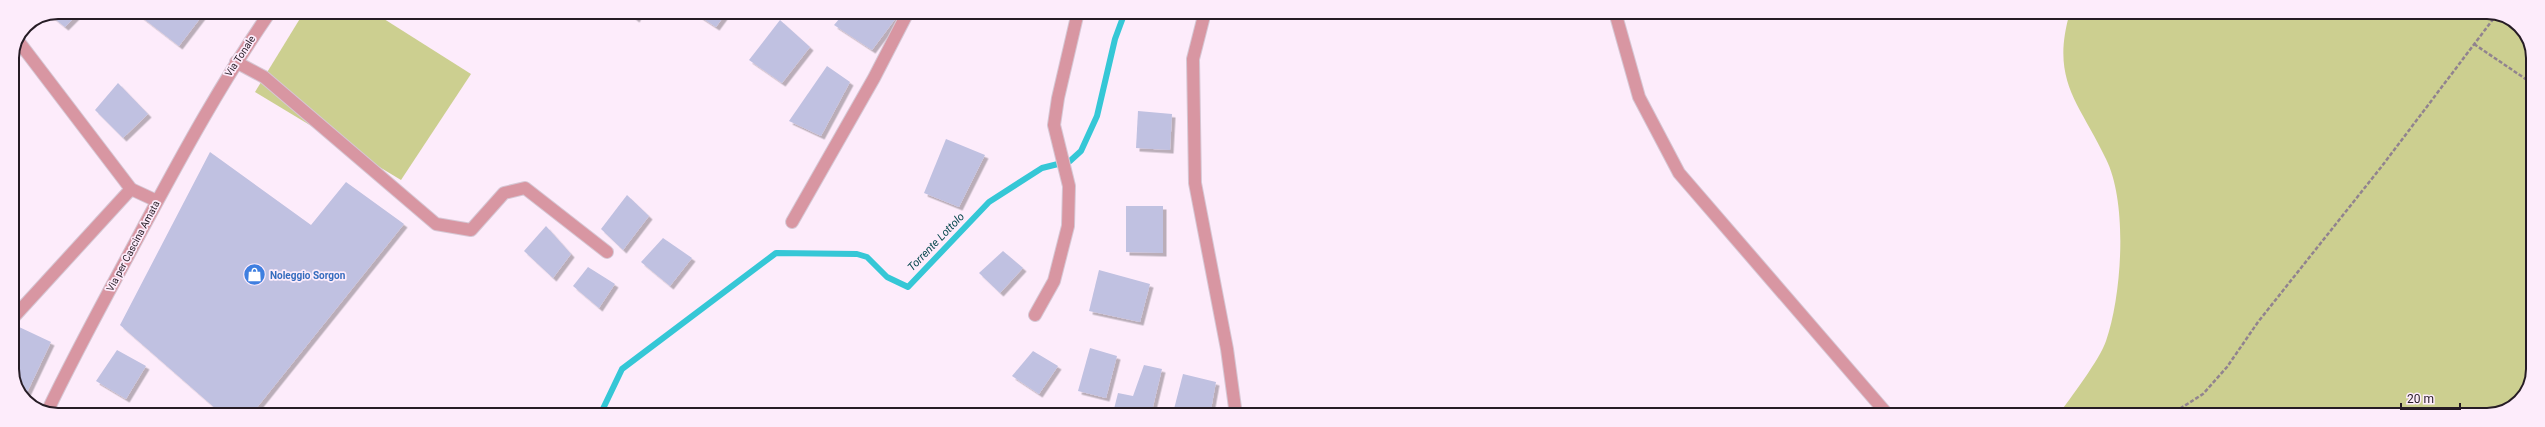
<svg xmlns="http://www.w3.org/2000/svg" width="2545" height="427" font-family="Roboto,sans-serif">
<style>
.green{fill:#cccf90}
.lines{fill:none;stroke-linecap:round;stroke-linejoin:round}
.stream{stroke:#35c7d6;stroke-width:6}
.building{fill:#c0c1e1;filter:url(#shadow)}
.minor-casing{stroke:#d6c7d4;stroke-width:14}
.path{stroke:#91838f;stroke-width:2.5;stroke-dasharray:4 2;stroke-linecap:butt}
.minor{stroke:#d896a2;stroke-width:12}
.labels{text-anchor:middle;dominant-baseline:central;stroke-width:3.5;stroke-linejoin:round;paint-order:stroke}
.street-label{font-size:10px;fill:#261c25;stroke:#fdecfb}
.shop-label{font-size:10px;font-weight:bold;fill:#366cbe;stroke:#fdecfb;text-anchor:start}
.water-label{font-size:11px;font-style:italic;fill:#07484e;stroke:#fdecfb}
.rim{fill:none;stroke:#261c25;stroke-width:2}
</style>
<defs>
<filter id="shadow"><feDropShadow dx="3.5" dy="3.5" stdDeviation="0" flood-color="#0004"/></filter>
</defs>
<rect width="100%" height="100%" fill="#fdecfb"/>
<g class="green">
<polygon points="304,12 373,12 471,74 401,180 255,92"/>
<path d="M 2070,12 L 2493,12 L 2520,26 L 2533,52 L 2533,375 L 2517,404 L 2487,415 L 2058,415 C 2070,399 2100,359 2106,341 C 2122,295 2128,203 2106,159 C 2079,102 2050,81 2070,12 Z"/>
</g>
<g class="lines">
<polyline class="stream" points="600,415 622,369 776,253 857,254 867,257 887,277 908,287 989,202 1042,168 1070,161 1081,151 1097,116 1115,39 1125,12"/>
</g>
<g class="building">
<polygon points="58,12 80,12 65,27 50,15"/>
<polygon points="135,12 205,12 179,46"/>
<polygon points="627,12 640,12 636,19"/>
<polygon points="693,12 727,12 716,27"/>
<polygon points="845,12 888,12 896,18 872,50 834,25"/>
<polygon points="780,20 810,47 782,83 749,60"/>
<polygon points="827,66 850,82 821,136 789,121"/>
<polygon points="118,83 148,114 123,138 95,110"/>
<polygon points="1138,111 1172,114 1170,150 1136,148"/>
<polygon points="946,139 985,155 959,207 924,193"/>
<polygon points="210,152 311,225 346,182 404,224 251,415 223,415 120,325"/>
<polygon points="627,195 649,216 623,250 601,229"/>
<polygon points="1126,206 1163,206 1163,253 1126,252"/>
<polygon points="546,226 571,254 553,278 524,251"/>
<polygon points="663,238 692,258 670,286 641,262"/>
<polygon points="1003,251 1023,268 1000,293 979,273"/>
<polygon points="588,267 615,284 599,308 573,286"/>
<polygon points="1099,270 1150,284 1140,322 1089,311"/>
<polygon points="17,326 51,342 24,399 12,375 12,335"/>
<polygon points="1090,348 1117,356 1106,398 1078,391"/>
<polygon points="117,350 146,366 126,399 96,381"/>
<polygon points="1033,351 1058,366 1039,394 1012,376"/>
<polygon points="1144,365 1162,369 1151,415 1113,413 1118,393 1133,396"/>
<polygon points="1183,374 1216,382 1210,415 1174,409"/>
</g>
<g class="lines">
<defs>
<g id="minor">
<polyline points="1205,12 1193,59 1195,183 1227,349 1236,415"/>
<polyline points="1615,12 1639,97 1679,173 1888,415"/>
<polyline points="19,42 131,189 157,201"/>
<polyline points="236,62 264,77 436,224 471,230 504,193 525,188 607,252"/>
<polyline points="792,222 874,78 908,12"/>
<polyline points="1035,315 1054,281 1068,226 1069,186 1054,125 1058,98 1078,12"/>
<polyline points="12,319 131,189"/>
<path d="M 47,412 C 77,349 111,288 144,226 C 183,153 223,80 270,12"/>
</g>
</defs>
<use href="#minor" class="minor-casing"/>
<g class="path">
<polyline points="2474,44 2533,84"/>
<polyline points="2170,415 2203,394 2227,367 2258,322 2382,166 2497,14"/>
</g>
<use href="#minor" class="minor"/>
</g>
<defs>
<symbol id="shop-disc" viewBox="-11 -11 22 22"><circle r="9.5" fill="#3f7fe0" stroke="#fdecfb"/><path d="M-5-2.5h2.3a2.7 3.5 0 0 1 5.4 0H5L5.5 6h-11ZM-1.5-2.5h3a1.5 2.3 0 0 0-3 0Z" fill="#fff"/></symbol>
</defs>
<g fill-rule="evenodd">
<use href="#shop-disc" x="242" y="262" width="25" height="25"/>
</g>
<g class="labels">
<g class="street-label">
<text transform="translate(240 56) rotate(-57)">Via Tonale</text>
<text transform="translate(133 246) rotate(-62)">Via per Cascina Amata</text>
</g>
<g class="shop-label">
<text x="270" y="275">Noleggio Sorgon</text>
</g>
<g class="water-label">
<text transform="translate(936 242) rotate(-46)">Torrente Lottolo</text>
</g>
</g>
<path d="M0 0H2545V427H0ZM58 19H2487A39 39 0 0 1 2526 58V369A39 39 0 0 1 2487 408H58A39 39 0 0 1 19 369V58A39 39 0 0 1 58 19Z" fill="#fdecfb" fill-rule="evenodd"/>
<path class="rim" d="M58 19H2487A39 39 0 0 1 2526 58V369A39 39 0 0 1 2487 408H58A39 39 0 0 1 19 369V58A39 39 0 0 1 58 19Z"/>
<path d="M2401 403v6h59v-6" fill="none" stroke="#261c25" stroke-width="2"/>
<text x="2407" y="403" font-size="12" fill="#261c25" stroke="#fdecfb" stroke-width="3" paint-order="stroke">20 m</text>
</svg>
